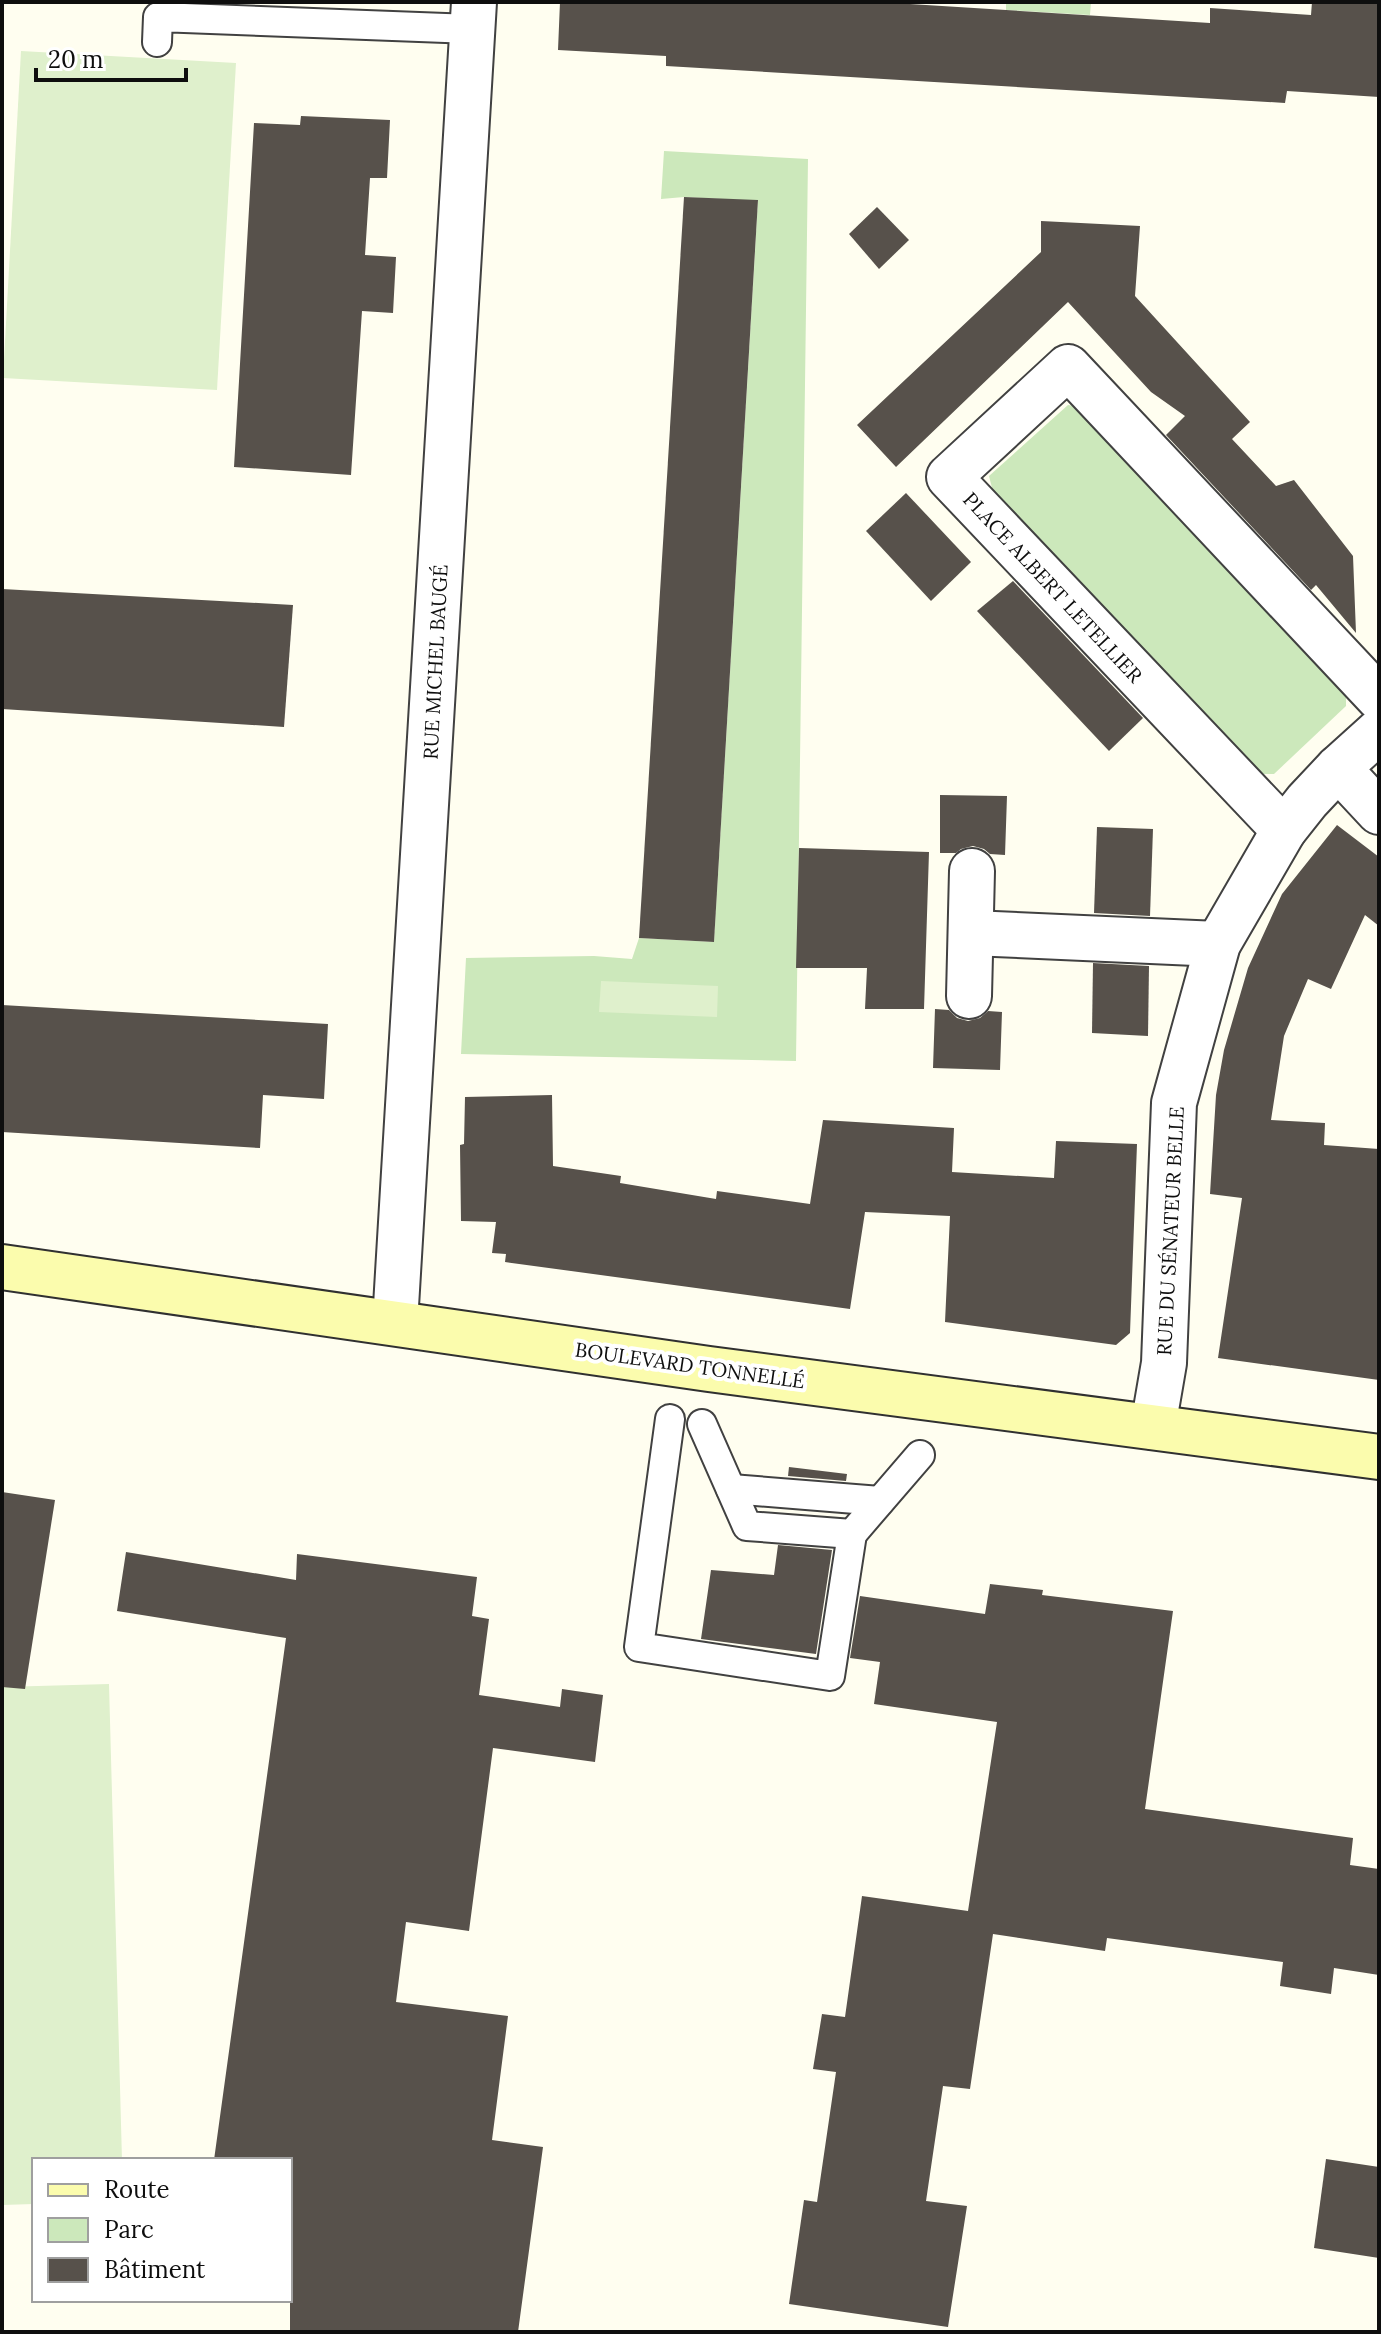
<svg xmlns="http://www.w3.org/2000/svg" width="1381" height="2334" font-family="Lora,serif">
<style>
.green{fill:#cce8bb}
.pitch{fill:#dff0cc}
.building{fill:#57514b}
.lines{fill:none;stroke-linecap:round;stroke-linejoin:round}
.lane-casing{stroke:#414141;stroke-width:32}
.street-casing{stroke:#414141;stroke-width:48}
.secondary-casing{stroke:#303030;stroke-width:48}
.lane{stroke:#fff;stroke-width:28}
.street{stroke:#fff;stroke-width:44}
.secondary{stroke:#fbfcad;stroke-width:44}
.labels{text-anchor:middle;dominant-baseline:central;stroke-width:8;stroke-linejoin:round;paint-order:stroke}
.street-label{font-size:20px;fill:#0e0e0e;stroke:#fff}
</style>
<rect width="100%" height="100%" fill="#fffef0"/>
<g class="green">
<polygon points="1006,2 1091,2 1090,15 1006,10"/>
<polygon points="664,151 808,159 796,1061 461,1054 466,958 594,956 632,959 639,938 714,942 758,201 684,197 661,199"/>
<polygon points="1068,405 1082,407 1346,686 1346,706 1274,774 1257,774 993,492 989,476"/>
</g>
<g class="pitch">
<polygon points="21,51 236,63 217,390 3,378"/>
<polygon points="601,981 718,986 717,1017 599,1012"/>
<polygon points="109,1684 122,2160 34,2160 34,2204 2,2205 2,1687"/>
</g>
<g class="building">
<polygon points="560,2 878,2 1210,23 1210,8 1311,15 1312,2 1379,2 1379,97 1287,91 1285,103 666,66 666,56 558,50"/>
<polygon points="301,116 390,120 387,178 370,178 365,255 396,257 393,313 362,311 351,475 234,467 254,123 300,125"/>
<polygon points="684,197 758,200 714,942 639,938"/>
<polygon points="877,207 909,240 879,269 849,234"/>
<polygon points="1041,221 1140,226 1135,296 1250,422 1232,439 1276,486 1294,480 1353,556 1356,633 1316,585 1311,590 1166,435 1185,416 1151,392 1068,302 896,467 857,425 1041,252"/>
<polygon points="906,493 971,562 931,601 866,531"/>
<polygon points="1013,581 1143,718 1109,751 977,611"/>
<polygon points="2,589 293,605 284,727 2,709"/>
<polygon points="940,795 1007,796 1005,855 990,854 984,849 973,846 961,849 956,853 940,853"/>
<polygon points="1337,825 1379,857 1379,926 1365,915 1331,989 1308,979 1284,1036 1271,1120 1325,1123 1324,1145 1379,1149 1379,1380 1218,1358 1242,1198 1210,1194 1216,1095 1224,1050 1248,968 1282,894"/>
<polygon points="1097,827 1153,829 1150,916 1094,913"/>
<polygon points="799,848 929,852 924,1009 865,1009 867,968 796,968"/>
<polygon points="1093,963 1149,966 1148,1036 1092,1033"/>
<polygon points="2,1005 328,1024 324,1099 263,1095 260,1148 2,1132"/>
<polygon points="935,1009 949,1010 957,1018 968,1021 980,1018 988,1011 1002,1012 1000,1070 933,1068"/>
<polygon points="552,1095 553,1166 621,1176 620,1183 716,1199 717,1191 810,1204 823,1120 954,1128 952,1172 1054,1178 1056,1141 1137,1144 1130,1333 1116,1345 945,1322 950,1216 865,1212 850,1309 505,1262 506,1254 492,1253 496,1222 461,1221 460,1145 464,1144 465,1097"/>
<polygon points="789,1467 847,1474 846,1481 788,1476"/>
<polygon points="2,1492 55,1500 25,1689 2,1687"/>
<polygon points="778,1545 832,1550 816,1654 701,1639 711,1570 774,1575"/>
<polygon points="126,1552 296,1580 297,1554 477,1577 472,1616 489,1619 479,1695 560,1707 562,1689 603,1695 595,1762 493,1748 469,1931 406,1922 396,2002 508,2016 492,2140 543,2147 518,2332 290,2332 290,2160 214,2160 286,1638 117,1611"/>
<polygon points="990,1584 1043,1590 1042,1595 1173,1611 1145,1809 1353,1838 1350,1865 1379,1869 1379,1975 1334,1968 1331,1994 1280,1986 1283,1962 1107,1938 1105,1951 993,1934 970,2089 943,2086 926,2201 967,2206 948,2327 789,2304 804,2200 817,2202 836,2072 813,2069 822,2014 845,2017 862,1896 968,1911 997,1722 874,1704 880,1662 850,1658 860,1596 985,1614"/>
<polygon points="1326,2159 1379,2167 1379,2258 1314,2248"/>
</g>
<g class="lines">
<defs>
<g id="lane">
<polyline points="157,42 158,17 472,29"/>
<polyline points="670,1419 639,1647 830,1676 852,1534"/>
<polyline points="702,1424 747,1526 852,1534 920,1455"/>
<polyline points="731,1489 880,1501"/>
</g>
<g id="street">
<polyline points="1338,768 1379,812"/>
<polyline points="1284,830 949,477 1068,367 1379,698"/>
<polyline points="971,933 1218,944"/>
<polyline points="969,996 972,871"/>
<polyline points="395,1323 474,2"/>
<polyline points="1153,1427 1164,1363 1174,1103 1218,944 1284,830 1307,801 1338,768 1379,731"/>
</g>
<polyline id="secondary" points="2,1267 709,1369 1379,1457"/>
</defs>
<use href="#lane" class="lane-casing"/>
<use href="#street" class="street-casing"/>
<use href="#secondary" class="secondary-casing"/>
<use href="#lane" class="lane"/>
<use href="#street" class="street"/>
<use href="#secondary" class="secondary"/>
</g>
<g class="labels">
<g class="street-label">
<text transform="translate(1053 587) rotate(47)">PLACE ALBERT LETELLIER</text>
<text transform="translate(435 662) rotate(-87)">RUE MICHEL BAUGÉ</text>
<text transform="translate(1170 1231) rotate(-87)">RUE DU SÉNATEUR BELLE</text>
<text transform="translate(690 1365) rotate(8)">BOULEVARD TONNELLÉ</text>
</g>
</g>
<rect width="1381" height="2334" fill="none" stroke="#0e0e0e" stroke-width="8"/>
<rect x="32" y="2158" width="260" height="144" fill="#ffffff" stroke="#9f9f9f" stroke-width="2"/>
<rect x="48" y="2184" width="40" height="12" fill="#fbfcad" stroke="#9f9f9f" stroke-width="2"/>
<text x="104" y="2198" font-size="24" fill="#0e0e0e">Route</text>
<rect x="48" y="2218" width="40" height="24" fill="#cce8bb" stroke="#9f9f9f" stroke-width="2"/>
<text x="104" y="2238" font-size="24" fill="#0e0e0e">Parc</text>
<rect x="48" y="2258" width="40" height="24" fill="#57514b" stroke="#9f9f9f" stroke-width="2"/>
<text x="104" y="2278" font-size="24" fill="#0e0e0e">Bâtiment</text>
<path d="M36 68v12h150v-12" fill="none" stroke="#0e0e0e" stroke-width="4"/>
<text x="48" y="68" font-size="24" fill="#0e0e0e" stroke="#ffffff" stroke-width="6" paint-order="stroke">20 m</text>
</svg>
